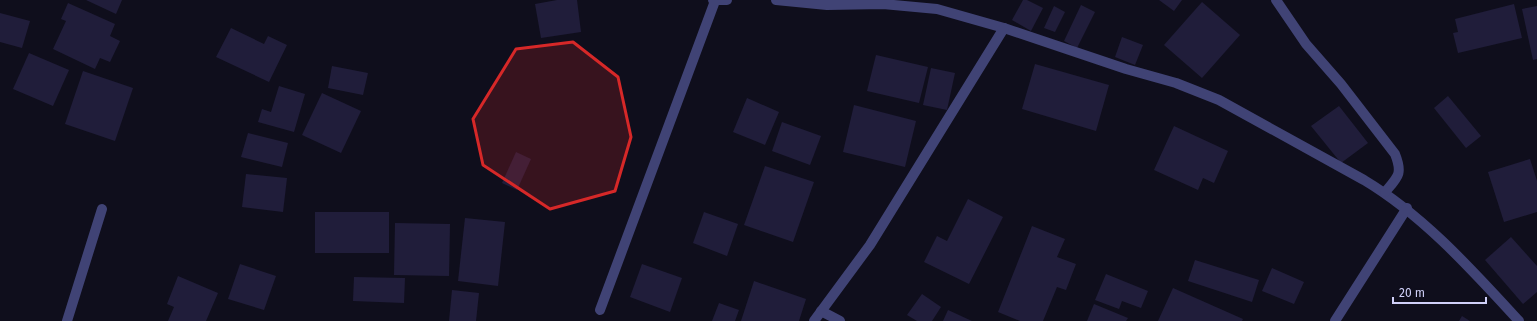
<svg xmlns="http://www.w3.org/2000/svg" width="1537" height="321" font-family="'Fira Sans',sans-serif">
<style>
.building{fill:#201d3a}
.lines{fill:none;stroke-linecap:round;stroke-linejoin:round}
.minor{stroke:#404375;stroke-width:10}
.marked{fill:#d62828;fill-opacity:0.2;stroke:#d62828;stroke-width:3;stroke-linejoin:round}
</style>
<rect width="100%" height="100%" fill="#0f0e1c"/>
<g class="building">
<polygon points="86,0 122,0 116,14"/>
<polygon points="557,0 577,0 581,32 541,38 535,4"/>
<polygon points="1023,0 1027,0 1043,8 1031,31 1012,20"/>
<polygon points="1159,0 1182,0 1174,11"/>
<polygon points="1202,2 1240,35 1202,78 1164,45"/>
<polygon points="68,3 115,24 110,36 120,41 110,62 100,58 95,69 53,49 66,21 61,19"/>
<polygon points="1514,4 1522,38 1458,53 1453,33 1458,32 1455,19"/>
<polygon points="1081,5 1095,12 1077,48 1064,41"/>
<polygon points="1054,6 1065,12 1055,32 1044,28"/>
<polygon points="1537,6 1537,59 1533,60 1522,9"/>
<polygon points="0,13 30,21 22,48 0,42"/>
<polygon points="231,28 264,44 268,36 287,45 269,82 216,57"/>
<polygon points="1122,37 1143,45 1135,65 1115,57"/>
<polygon points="29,53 69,70 53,106 13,89"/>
<polygon points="876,55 928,67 919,103 867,91"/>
<polygon points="1035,64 1109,85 1096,131 1022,109"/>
<polygon points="332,66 368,73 363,95 328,88"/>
<polygon points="931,68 955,73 947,110 923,105"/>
<polygon points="83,71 133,88 115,141 65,124"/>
<polygon points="279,86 305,94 294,132 258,122 262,109 271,112"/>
<polygon points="322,93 361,111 341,153 302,135"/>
<polygon points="1448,96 1481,136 1466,148 1434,108"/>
<polygon points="747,98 779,112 765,145 733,132"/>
<polygon points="854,105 916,121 905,167 843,152"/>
<polygon points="1339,106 1368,143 1341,163 1311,126"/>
<polygon points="782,122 821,136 810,165 772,151"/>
<polygon points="1174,126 1228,151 1214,183 1203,178 1198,190 1154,170"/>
<polygon points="248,133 288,143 282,167 241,157"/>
<polygon points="516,152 531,159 517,190 502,183"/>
<polygon points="1530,159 1537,181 1537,212 1504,222 1488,172"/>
<polygon points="765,166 814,182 793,242 744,225"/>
<polygon points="246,174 287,178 283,212 242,207"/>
<polygon points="968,199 1003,217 969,284 924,262 937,236 947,241"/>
<rect x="315" y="212" width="74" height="41"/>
<polygon points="704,212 738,224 727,256 693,243"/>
<polygon points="465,218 505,222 498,286 458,281"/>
<polygon points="395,223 450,224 449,276 394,275"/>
<polygon points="1032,226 1065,239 1057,257 1076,264 1066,290 1057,287 1043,321 1020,321 998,312"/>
<polygon points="1511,237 1537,266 1537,292 1523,304 1485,260"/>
<polygon points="1195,260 1259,280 1252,302 1188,281"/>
<polygon points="240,264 276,276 264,310 228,299"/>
<polygon points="642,264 682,278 670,312 630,297"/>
<polygon points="1272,268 1304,282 1294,304 1262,291"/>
<polygon points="1106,274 1148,291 1141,308 1122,301 1119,309 1095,300"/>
<polygon points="178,276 218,293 206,321 168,321 174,307 167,304"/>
<polygon points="354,277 405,278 404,303 353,301"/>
<polygon points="754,281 806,299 799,321 741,321"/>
<polygon points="1173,288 1243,319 1242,321 1158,321"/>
<polygon points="452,290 479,293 476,321 449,321"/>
<polygon points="922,294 941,307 932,321 917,321 907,315"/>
<polygon points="719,303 739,310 735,321 712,321"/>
<polygon points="1094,304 1128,318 1126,321 1087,321"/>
<polygon points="948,310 972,321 943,321"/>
<polygon points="1462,316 1470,321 1459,321"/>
</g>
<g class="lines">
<g class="minor">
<polyline points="713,0 727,0"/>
<path d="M 776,0 L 827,5 L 883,4 L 937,9 L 1004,28 L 1126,69 L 1176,83 L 1219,100 L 1364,180 C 1424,216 1472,270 1519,321"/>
<path d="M 1276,0 L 1306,44 L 1341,84 L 1395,154 C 1403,174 1398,177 1385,192"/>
<polyline points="600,310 715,1"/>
<polyline points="821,311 840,321"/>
<polyline points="67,321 102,209"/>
<polyline points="814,321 870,245 1004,28"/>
<polyline points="1335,321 1407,208"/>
</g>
</g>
<path class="marked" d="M 573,42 L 618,77 L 631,137 L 615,191 L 550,209 L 483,165 L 473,119 L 516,49 Z"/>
<path d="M1393 297v6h93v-6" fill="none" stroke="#d0d0f8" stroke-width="2"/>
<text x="1399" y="297" font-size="12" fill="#d0d0f8" stroke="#0f0e1c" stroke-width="3" paint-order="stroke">20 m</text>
</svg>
